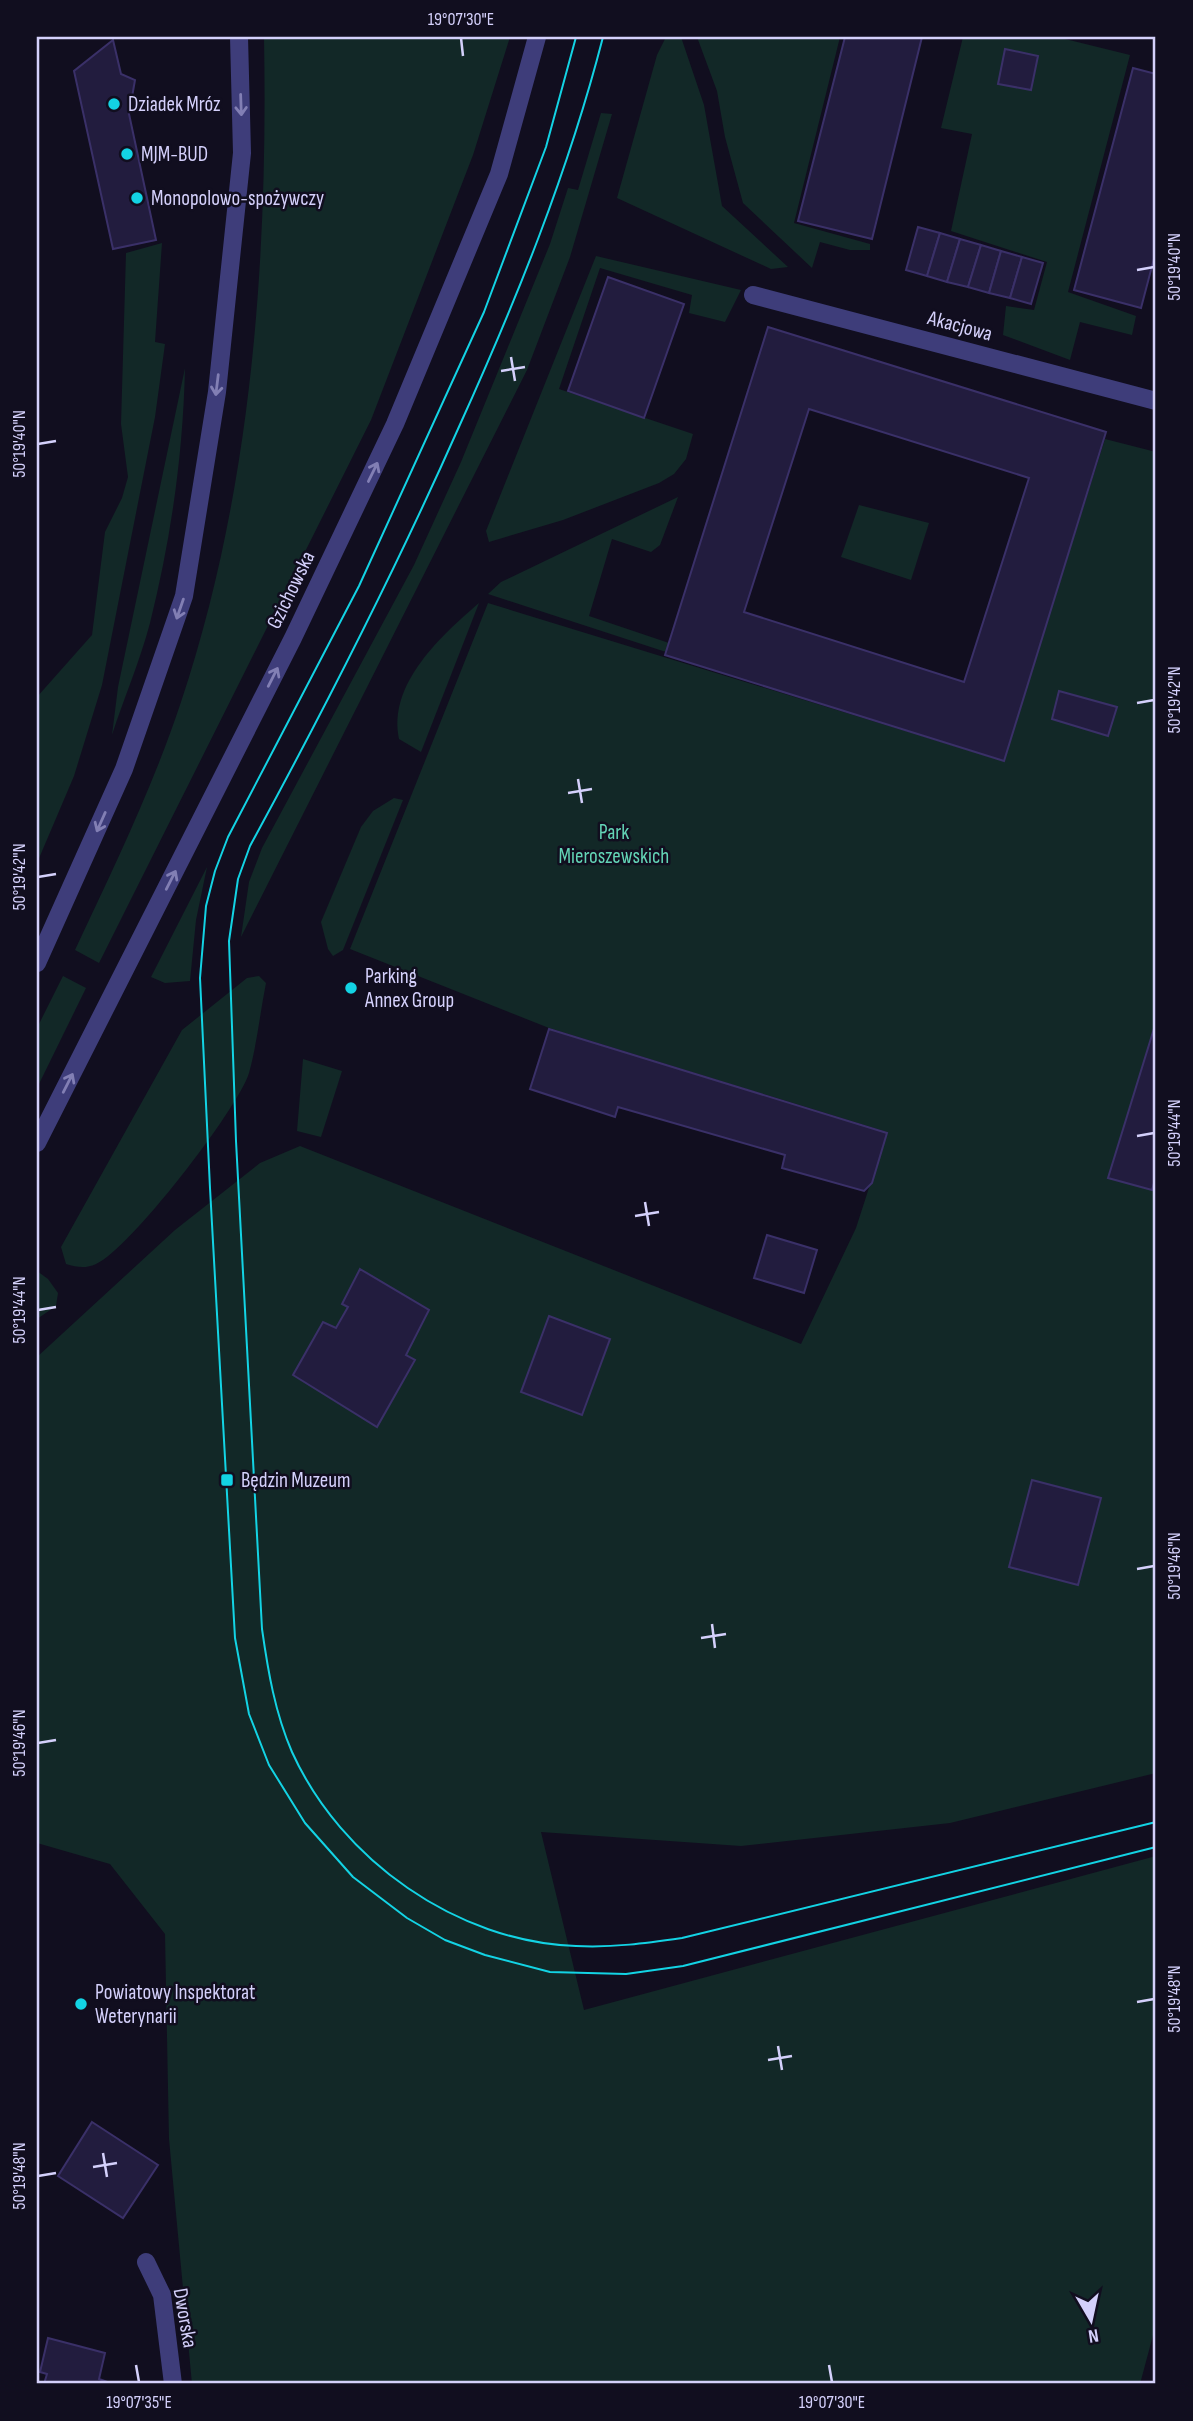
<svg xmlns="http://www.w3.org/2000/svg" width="1193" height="2421" font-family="'Sofia Sans Condensed',sans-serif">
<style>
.green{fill:#122827}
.building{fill:#221c3e;stroke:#3a3068;stroke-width:2;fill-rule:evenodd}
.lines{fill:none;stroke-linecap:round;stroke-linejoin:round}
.minor{stroke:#3e3d7a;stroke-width:18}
.tertiary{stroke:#3e3d7a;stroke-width:18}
.tram{stroke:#13d3e4;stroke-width:2}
.oneway{stroke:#827fb4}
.ticks{fill:none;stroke:#d4d0fb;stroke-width:2.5}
.poi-dot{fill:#13d3e4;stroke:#110e1f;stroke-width:2.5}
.labels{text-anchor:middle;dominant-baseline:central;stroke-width:5;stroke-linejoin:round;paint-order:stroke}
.poi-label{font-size:21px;fill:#d4d0fb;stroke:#110e1f;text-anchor:start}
.street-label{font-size:21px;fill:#d4d0fb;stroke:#110e1f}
.park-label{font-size:21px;fill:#63d4b6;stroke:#110e1f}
.neatline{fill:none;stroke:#d4d0fb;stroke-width:2.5}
.ticks-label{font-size:18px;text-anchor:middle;fill:#d4d0fb}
</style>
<rect width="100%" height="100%" fill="#110e1f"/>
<g class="green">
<path d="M 264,37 L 510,37 L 473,155 L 371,420 L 99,963 L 75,950 C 113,869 153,787 181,702 C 252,489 268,259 264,37 Z"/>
<polygon points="666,37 681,37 704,105 722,206 788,267 771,269 617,198 657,55"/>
<polygon points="697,37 840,37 794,223 870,244 870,250 850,250 820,242 812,268 743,203 725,137 717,91"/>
<polygon points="963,37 1057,37 1130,55 1068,292 1136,316 1132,335 1080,322 1070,360 1003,335 1006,306 1034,310 1047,262 951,231 972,134 941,128"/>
<polygon points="601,113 612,114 570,257 527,370 241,937 249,882 262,848 414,565 461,462 550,244 568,188 578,190"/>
<polygon points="162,243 155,342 165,344 155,417 102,685 74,776 37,863 37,697 92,635 105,532 122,498 128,477 121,424 126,253"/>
<polygon points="596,256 741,290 725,322 689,313 692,295 600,268 559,389 693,434 686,459 674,474 659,483 563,520 489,542 486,531"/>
<path d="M 185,368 C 183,455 171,539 150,623 C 140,661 124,698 112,735 L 118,687 Z"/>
<polygon points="1105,439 1156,452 1156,1773 950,1823 741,1846 541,1832 584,2010 1156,1856 1156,2324 1140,2384 192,2384 169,2139 165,1934 110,1864 37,1843 37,1357 175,1230 260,1163 300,1146 801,1344 856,1228 887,1132 549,1028 350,949 488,603 1003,761"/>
<polygon points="678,497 660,545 651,552 612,539 589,616 669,643 666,652 488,594 501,582"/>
<polygon points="859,505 929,523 911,580 841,557"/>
<path d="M 479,603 L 421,752 L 399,739 C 387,684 442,635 479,603 Z"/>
<polygon points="394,798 403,800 343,950 333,956 328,949 321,922 361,827 373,811"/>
<polygon points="207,867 196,920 190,981 165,983 151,977"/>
<polygon points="63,976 86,988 37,1088 37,1028"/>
<path d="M 259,976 L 266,983 C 260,1013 257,1044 249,1073 C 238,1109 129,1250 96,1264 C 85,1269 77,1267 66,1264 L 61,1247 L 182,1030 L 247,978 Z"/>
<polygon points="303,1059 342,1071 321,1137 297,1131"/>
<polygon points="37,1271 48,1279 58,1293 56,1306 37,1319"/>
</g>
<g class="building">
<polygon points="845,37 922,37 872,239 798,221"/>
<polygon points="113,40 121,74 135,80 129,114 156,240 113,249 74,71"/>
<polygon points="1005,49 1038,56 1031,90 998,84"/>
<polygon points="1133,68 1156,74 1156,251 1141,308 1074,290"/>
<polygon points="918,227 940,233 927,276 906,270"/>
<polygon points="940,233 960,239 947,282 927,276"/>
<polygon points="960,239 981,245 968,287 947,282"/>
<polygon points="981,245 1001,251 989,293 968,287"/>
<polygon points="1001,251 1022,257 1010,298 989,293"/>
<polygon points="1022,257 1043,263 1031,304 1010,298"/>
<polygon points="608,277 684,304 644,418 568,391"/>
<path d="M 768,327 L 1106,432 L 1004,761 L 665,655 ZM 809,409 L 1029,478 L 964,682 L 744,612 Z"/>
<polygon points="1059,691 1117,707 1108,736 1052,719"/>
<polygon points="1156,1022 1156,1176 1152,1190 1108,1178"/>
<polygon points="549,1029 887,1133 872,1183 864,1191 782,1168 785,1155 618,1107 615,1117 530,1089"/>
<polygon points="767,1235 817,1250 804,1293 754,1278"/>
<polygon points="360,1269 429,1310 406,1355 415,1360 377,1427 293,1375 323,1322 336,1328 348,1307 342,1304"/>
<polygon points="549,1316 610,1339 582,1415 521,1392"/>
<polygon points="1032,1480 1101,1498 1078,1585 1009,1567"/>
<polygon points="92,2122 158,2165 123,2218 58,2176"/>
<polygon points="48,2338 105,2353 99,2379 113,2384 44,2384 47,2374 40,2372"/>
</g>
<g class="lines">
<g class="minor">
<polyline points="753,295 1156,401"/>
<polyline points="146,2262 162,2295 173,2384"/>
</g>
<g class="tertiary">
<polyline points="37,963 124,769 184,596 217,392 242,153 239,37"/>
<polyline points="37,1143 293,638 395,424 499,174 537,37"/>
</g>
<g class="tram">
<polyline points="576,37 546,147 484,312 359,586 228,837 215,871 206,906 200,978 210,1188 235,1638 249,1714 269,1765 305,1823 353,1877 407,1918 445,1940 485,1955 550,1972 626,1974 683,1966 1156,1847"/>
<path d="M 603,37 C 568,173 516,301 458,429 C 395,571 324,710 250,846 L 238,879 L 229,941 L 236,1141 L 262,1629 C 268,1671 275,1713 292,1752 C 341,1860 457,1942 576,1946 C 612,1948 647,1943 682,1938 L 1156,1822"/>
</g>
</g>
<defs><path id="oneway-shaft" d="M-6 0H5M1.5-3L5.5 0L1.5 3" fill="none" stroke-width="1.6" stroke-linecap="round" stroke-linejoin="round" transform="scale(1.75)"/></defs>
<g class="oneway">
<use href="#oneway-shaft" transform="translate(241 105) rotate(88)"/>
<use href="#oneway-shaft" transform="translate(217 385) rotate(97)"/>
<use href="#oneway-shaft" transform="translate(373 472) rotate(-64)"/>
<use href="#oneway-shaft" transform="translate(180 609) rotate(109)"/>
<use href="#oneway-shaft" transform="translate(273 677) rotate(-63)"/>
<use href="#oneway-shaft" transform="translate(101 822) rotate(114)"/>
<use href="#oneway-shaft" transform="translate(171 880) rotate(-63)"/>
<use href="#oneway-shaft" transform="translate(68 1083) rotate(-63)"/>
</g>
<path class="ticks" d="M 461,38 L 463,56M 1137,270 L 1154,267M 511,357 L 515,381M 501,371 L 525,367M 38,444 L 56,441M 1137,703 L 1154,700M 578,779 L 582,803M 568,793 L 592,789M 38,877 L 56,874M 1137,1136 L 1154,1133M 645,1202 L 649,1226M 635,1216 L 659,1212M 38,1310 L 56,1307M 1137,1569 L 1154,1566M 712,1624 L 715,1648M 701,1638 L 726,1634M 38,1743 L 56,1740M 1137,2002 L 1154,1999M 778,2046 L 782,2070M 768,2060 L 792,2056M 103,2153 L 107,2177M 93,2167 L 117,2163M 38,2176 L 56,2173M 136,2365 L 139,2382M 829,2365 L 832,2382"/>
<g class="poi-dot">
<circle cx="114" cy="104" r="7"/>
<circle cx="127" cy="154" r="7"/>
<circle cx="137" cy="198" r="7"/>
<circle cx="351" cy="988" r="7"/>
<rect x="220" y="1473" width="14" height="14" rx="3.5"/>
<circle cx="81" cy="2004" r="7"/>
</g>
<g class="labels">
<g class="poi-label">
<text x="128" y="104">Dziadek Mróz</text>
<text x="141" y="154">MJM-BUD</text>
<text x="151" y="198">Monopolowo-spożywczy</text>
<text x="365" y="976">Parking<tspan x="365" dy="24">Annex Group</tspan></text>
<text x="241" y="1480">Będzin Muzeum</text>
<text x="95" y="1992">Powiatowy Inspektorat<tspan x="95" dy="24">Weterynarii</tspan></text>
</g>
<g class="street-label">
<text transform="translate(960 326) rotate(15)">Akacjowa</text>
<text transform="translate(291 590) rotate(-64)">Gzichowska</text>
<text transform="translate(185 2318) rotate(80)">Dworska</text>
</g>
<g class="park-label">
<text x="614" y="832">Park<tspan x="614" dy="24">Mieroszewskich</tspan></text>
</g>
</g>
<rect width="1193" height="2421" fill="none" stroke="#110e1f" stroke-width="77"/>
<g transform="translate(1091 2320) rotate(171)" stroke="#110e1f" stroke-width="5" paint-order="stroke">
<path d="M0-5L12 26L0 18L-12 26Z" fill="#d4d0fb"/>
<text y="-10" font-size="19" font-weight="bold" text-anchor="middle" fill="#d4d0fb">N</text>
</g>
<rect x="38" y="38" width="1116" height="2344" class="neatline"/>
<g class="ticks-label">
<text x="461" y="25">19°07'30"E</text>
<text transform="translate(1174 267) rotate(-90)" y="6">50°19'40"N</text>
<text transform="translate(19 444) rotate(-90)" y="6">50°19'40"N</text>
<text transform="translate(1174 700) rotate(-90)" y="6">50°19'42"N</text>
<text transform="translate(19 877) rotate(-90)" y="6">50°19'42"N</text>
<text transform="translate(1174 1133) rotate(-90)" y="6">50°19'44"N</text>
<text transform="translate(19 1310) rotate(-90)" y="6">50°19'44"N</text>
<text transform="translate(1174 1566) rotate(-90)" y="6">50°19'46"N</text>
<text transform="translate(19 1743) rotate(-90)" y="6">50°19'46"N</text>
<text transform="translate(1174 1999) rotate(-90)" y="6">50°19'48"N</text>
<text transform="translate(19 2176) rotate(-90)" y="6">50°19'48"N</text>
<text x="139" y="2408">19°07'35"E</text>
<text x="832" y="2408">19°07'30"E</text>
</g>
</svg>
